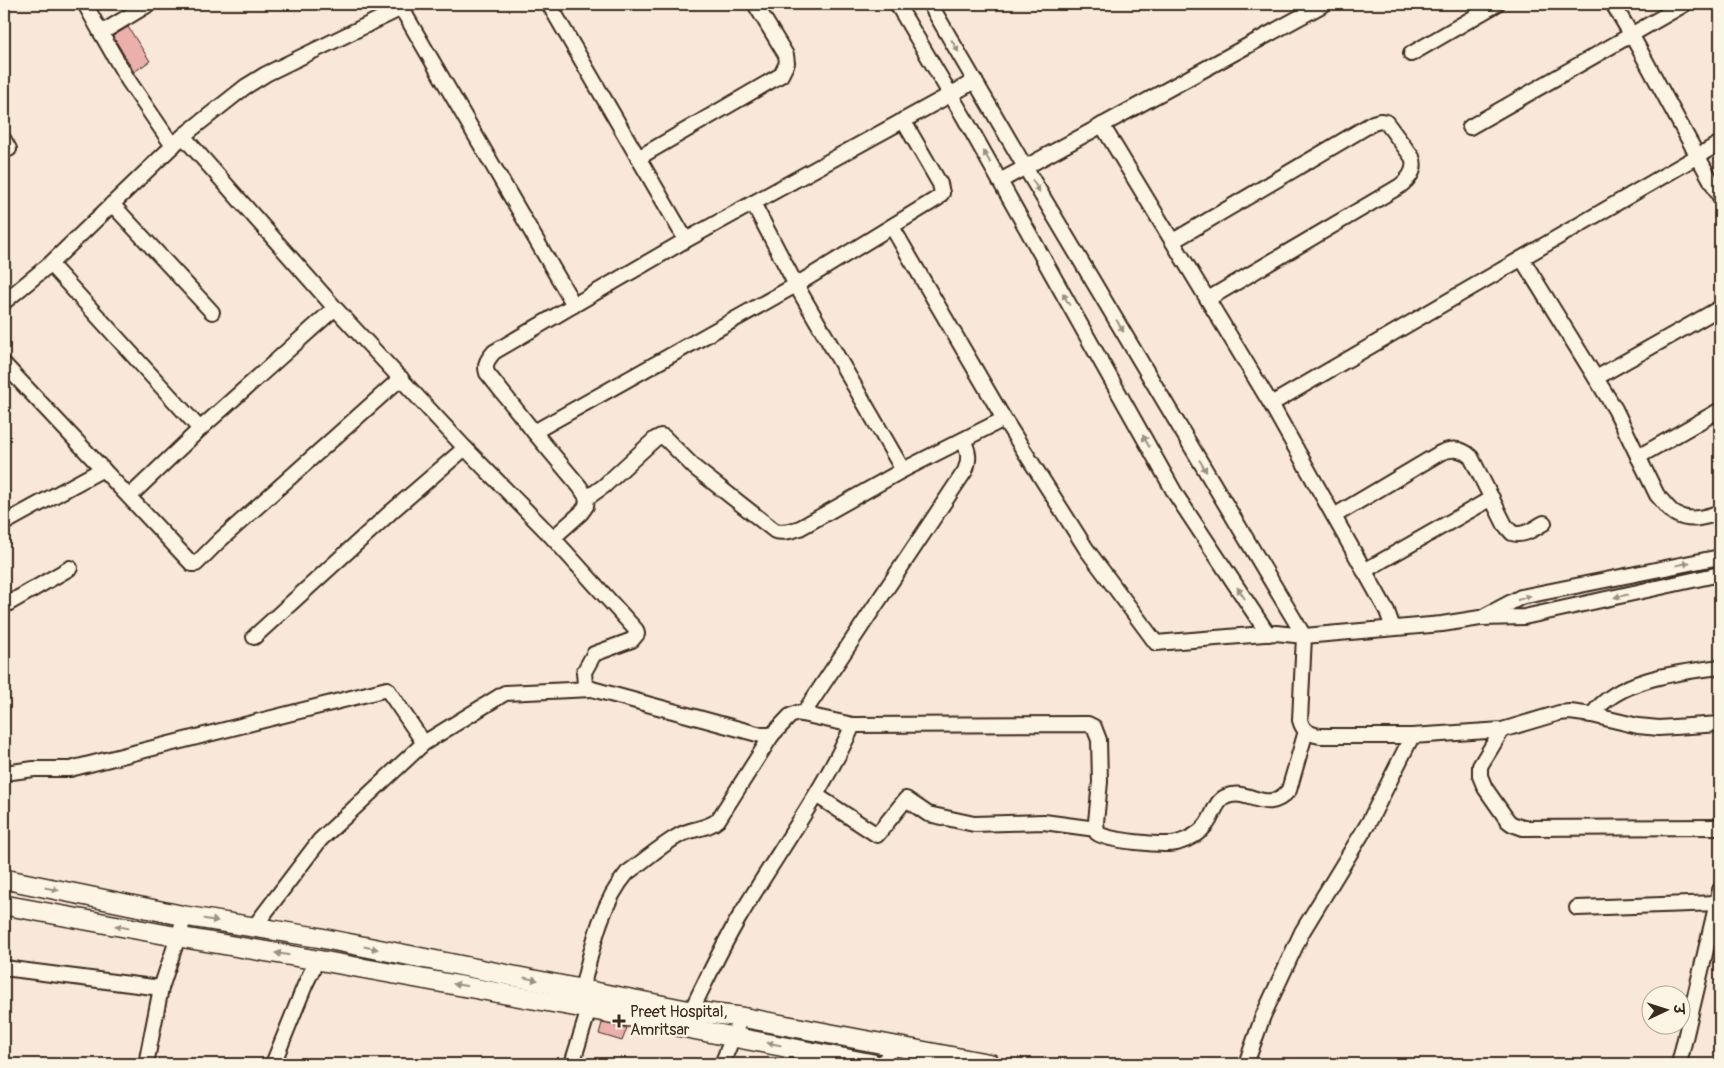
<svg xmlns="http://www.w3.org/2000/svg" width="1724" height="1068" font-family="Pangolin,'Playpen Sans Deva',sans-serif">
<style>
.building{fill:#ebb0ac;stroke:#3b2a1e}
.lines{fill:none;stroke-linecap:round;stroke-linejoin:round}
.street-casing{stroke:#3b2a1e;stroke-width:18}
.secondary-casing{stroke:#3b2a1e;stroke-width:22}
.street{stroke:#fcf5e5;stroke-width:14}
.secondary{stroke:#fcf5e5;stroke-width:19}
.oneway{fill:#9c9082}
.poi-dot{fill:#3b2a1e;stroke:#fcf5e5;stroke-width:2}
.labels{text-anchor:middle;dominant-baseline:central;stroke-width:5;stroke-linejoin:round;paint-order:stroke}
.poi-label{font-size:16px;fill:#3b2a1e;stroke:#fcf5e5;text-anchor:start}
</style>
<rect width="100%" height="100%" fill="#f9e7da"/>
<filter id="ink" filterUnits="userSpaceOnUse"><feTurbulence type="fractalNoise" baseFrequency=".02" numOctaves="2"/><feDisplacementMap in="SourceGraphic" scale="10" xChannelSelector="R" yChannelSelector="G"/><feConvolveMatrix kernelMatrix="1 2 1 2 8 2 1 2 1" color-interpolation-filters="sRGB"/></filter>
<g filter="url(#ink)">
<g class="building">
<polygon points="128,27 150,61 134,72 113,36"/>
<polygon points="602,1023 627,1028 622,1041 599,1034"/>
</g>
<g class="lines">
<defs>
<g id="street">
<polyline points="85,4 101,33 149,4"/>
<polyline points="399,4 574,305 686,240 975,81"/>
<polyline points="549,4 686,240"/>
<polyline points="897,4 965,119 1176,495 1268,634"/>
<path d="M 930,4 L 1025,167 L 1304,636 L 1300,720 C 1303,732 1310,734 1320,736 L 1412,736"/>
<polyline points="1613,4 1631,34 1720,197"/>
<polyline points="101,33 128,80 173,146"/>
<polyline points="1411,54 1497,4"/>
<polyline points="1102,125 1271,404 1387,611 1393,628"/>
<polyline points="1470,127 1685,4"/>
<polyline points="183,136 335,308 200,429 50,264 183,136 245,87 266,74 410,4"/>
<polyline points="4,140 9,149"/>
<polyline points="638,158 781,75 787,63 786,55 755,4"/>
<polyline points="1000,181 1324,4"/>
<polyline points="753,203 796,285 903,470 1004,419"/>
<polyline points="112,204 212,312"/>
<polyline points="892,227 1004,419 1087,550 1156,643 1276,633 1304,636 1442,624 1480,618 1524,617 1720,574"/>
<path d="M 1173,241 L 1373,123 L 1380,121 L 1386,122 L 1412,157 C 1417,169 1409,179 1400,186 L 1208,299"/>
<path d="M 1522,259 L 1615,409 L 1657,495 C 1663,501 1669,511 1677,515 C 1691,522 1707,517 1720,512"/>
<polyline points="4,302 50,264"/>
<path d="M 574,305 L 494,352 C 488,359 484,364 487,373 L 534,432 L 796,285 L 938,198 L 942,193 L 940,184 L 903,120"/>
<polyline points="335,308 465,448 553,538 581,513 586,506 587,498 580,487 534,432"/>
<polyline points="4,364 192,564 196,564 219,541 401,378"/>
<polyline points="1596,378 1720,308"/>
<polyline points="1271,404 1720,143"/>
<polyline points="1638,457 1720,410"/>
<polyline points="130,496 200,429"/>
<path d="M 587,498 L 604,486 L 655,439 L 661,436 L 664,437 L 695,468 L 775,531 C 784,533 791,531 800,528 L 903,470"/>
<path d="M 1334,516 L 1440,453 C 1451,448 1462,448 1471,457 L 1505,525 L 1512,533 C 1524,537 1534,528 1544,523"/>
<polyline points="4,523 103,469"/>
<polyline points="553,538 636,630 637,634 632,640 594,654 584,672 585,685 592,689 761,735 772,735 790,716 797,713 853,725"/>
<polyline points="1364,571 1492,498"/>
<polyline points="4,606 70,568"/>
<polyline points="1483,617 1521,597 1720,557"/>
<polyline points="254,637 392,511 465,448"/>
<path d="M 803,714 L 965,471 C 970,459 969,452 963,440"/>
<path d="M 1592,715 C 1617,679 1680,672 1720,667"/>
<polyline points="1502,730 1480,766 1480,776 1485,788 1508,821 1512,824 1523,828 1720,827"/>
<polyline points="4,773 34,769 70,769 387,689 424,743"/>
<polyline points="816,795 877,835 906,799 928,814 974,824 1044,822 1096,829"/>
<polyline points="1577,908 1718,903"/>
<polyline points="254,927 320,840 424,743 505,693 592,689"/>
<polyline points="4,968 161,988"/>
<path d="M 582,989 C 592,949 600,905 627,873 C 644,861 660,846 678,836 C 690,828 707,830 718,820 L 772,735"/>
<path d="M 691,1011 C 707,979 722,946 740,916 C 778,852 822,793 853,725 L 1088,724 L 1094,727 L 1099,740 L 1100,782 L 1096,822 L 1097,833 C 1108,841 1164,846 1177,843 C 1187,840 1199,834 1206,825 C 1213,817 1215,802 1225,797 C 1249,786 1266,817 1289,790 L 1306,731"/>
<polyline points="146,1064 161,988 185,916"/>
<polyline points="273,1064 305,985 317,960"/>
<polyline points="572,1064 589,1009"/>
<polyline points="722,1064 741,1017"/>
<polyline points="883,1064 893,1047"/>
<polyline points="1246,1064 1263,1016 1302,932 1369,822 1412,736 1502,730 1559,713 1570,712 1592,715 1638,726 1659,728 1720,724"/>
<polyline points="1679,1064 1720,890"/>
</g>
<g id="secondary">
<polyline points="4,879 185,916 316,937 691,1011 741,1017 991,1064"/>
<polyline points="4,905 179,937 317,960 589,1009 873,1064"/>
</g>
</defs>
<use href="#street" class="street-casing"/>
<use href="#secondary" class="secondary-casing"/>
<use href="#street" class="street"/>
<use href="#secondary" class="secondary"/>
</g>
<defs><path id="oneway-solid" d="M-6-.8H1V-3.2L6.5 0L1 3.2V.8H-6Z" transform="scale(1.25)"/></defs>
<g class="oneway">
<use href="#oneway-solid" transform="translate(955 46) rotate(60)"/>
<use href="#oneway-solid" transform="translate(987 157) rotate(-119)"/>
<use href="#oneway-solid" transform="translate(1036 186) rotate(59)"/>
<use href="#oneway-solid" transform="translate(1066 299) rotate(-119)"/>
<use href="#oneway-solid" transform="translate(1120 326) rotate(59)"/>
<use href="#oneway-solid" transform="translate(1146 441) rotate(-119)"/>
<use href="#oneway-solid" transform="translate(1203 466) rotate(59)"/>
<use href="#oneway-solid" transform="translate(1683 564) rotate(-12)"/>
<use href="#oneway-solid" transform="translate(1241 593) rotate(-123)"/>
<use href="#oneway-solid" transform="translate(1621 596) rotate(168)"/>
<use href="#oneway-solid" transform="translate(1524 598) rotate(-17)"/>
<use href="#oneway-solid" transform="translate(52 889) rotate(11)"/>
<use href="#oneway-solid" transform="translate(211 920) rotate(9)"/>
<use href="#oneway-solid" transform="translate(122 927) rotate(-169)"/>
<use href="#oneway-solid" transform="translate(371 948) rotate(11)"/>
<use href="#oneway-solid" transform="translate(282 954) rotate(-171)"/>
<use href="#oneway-solid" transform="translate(531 979) rotate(11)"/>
<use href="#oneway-solid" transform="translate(460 985) rotate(-170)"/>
<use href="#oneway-solid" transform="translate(774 1044) rotate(-169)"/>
</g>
</g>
<path class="poi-dot" d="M616.5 1013.5h5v5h5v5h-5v5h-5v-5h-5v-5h5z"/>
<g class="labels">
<g class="poi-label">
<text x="630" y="1012">Preet Hospital,<tspan x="630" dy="18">Amritsar</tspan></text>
</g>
</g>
<rect width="1724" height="1068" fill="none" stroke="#fcf5e5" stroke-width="20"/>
<rect x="10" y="10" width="1704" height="1048" fill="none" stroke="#3b2a1e" stroke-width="2" filter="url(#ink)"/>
<g transform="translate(1666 1010) rotate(86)"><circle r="24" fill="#fcf5e5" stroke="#afa495"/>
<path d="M0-4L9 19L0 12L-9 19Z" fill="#3b2a1e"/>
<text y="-8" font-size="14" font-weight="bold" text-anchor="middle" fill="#3b2a1e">उ</text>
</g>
</svg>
